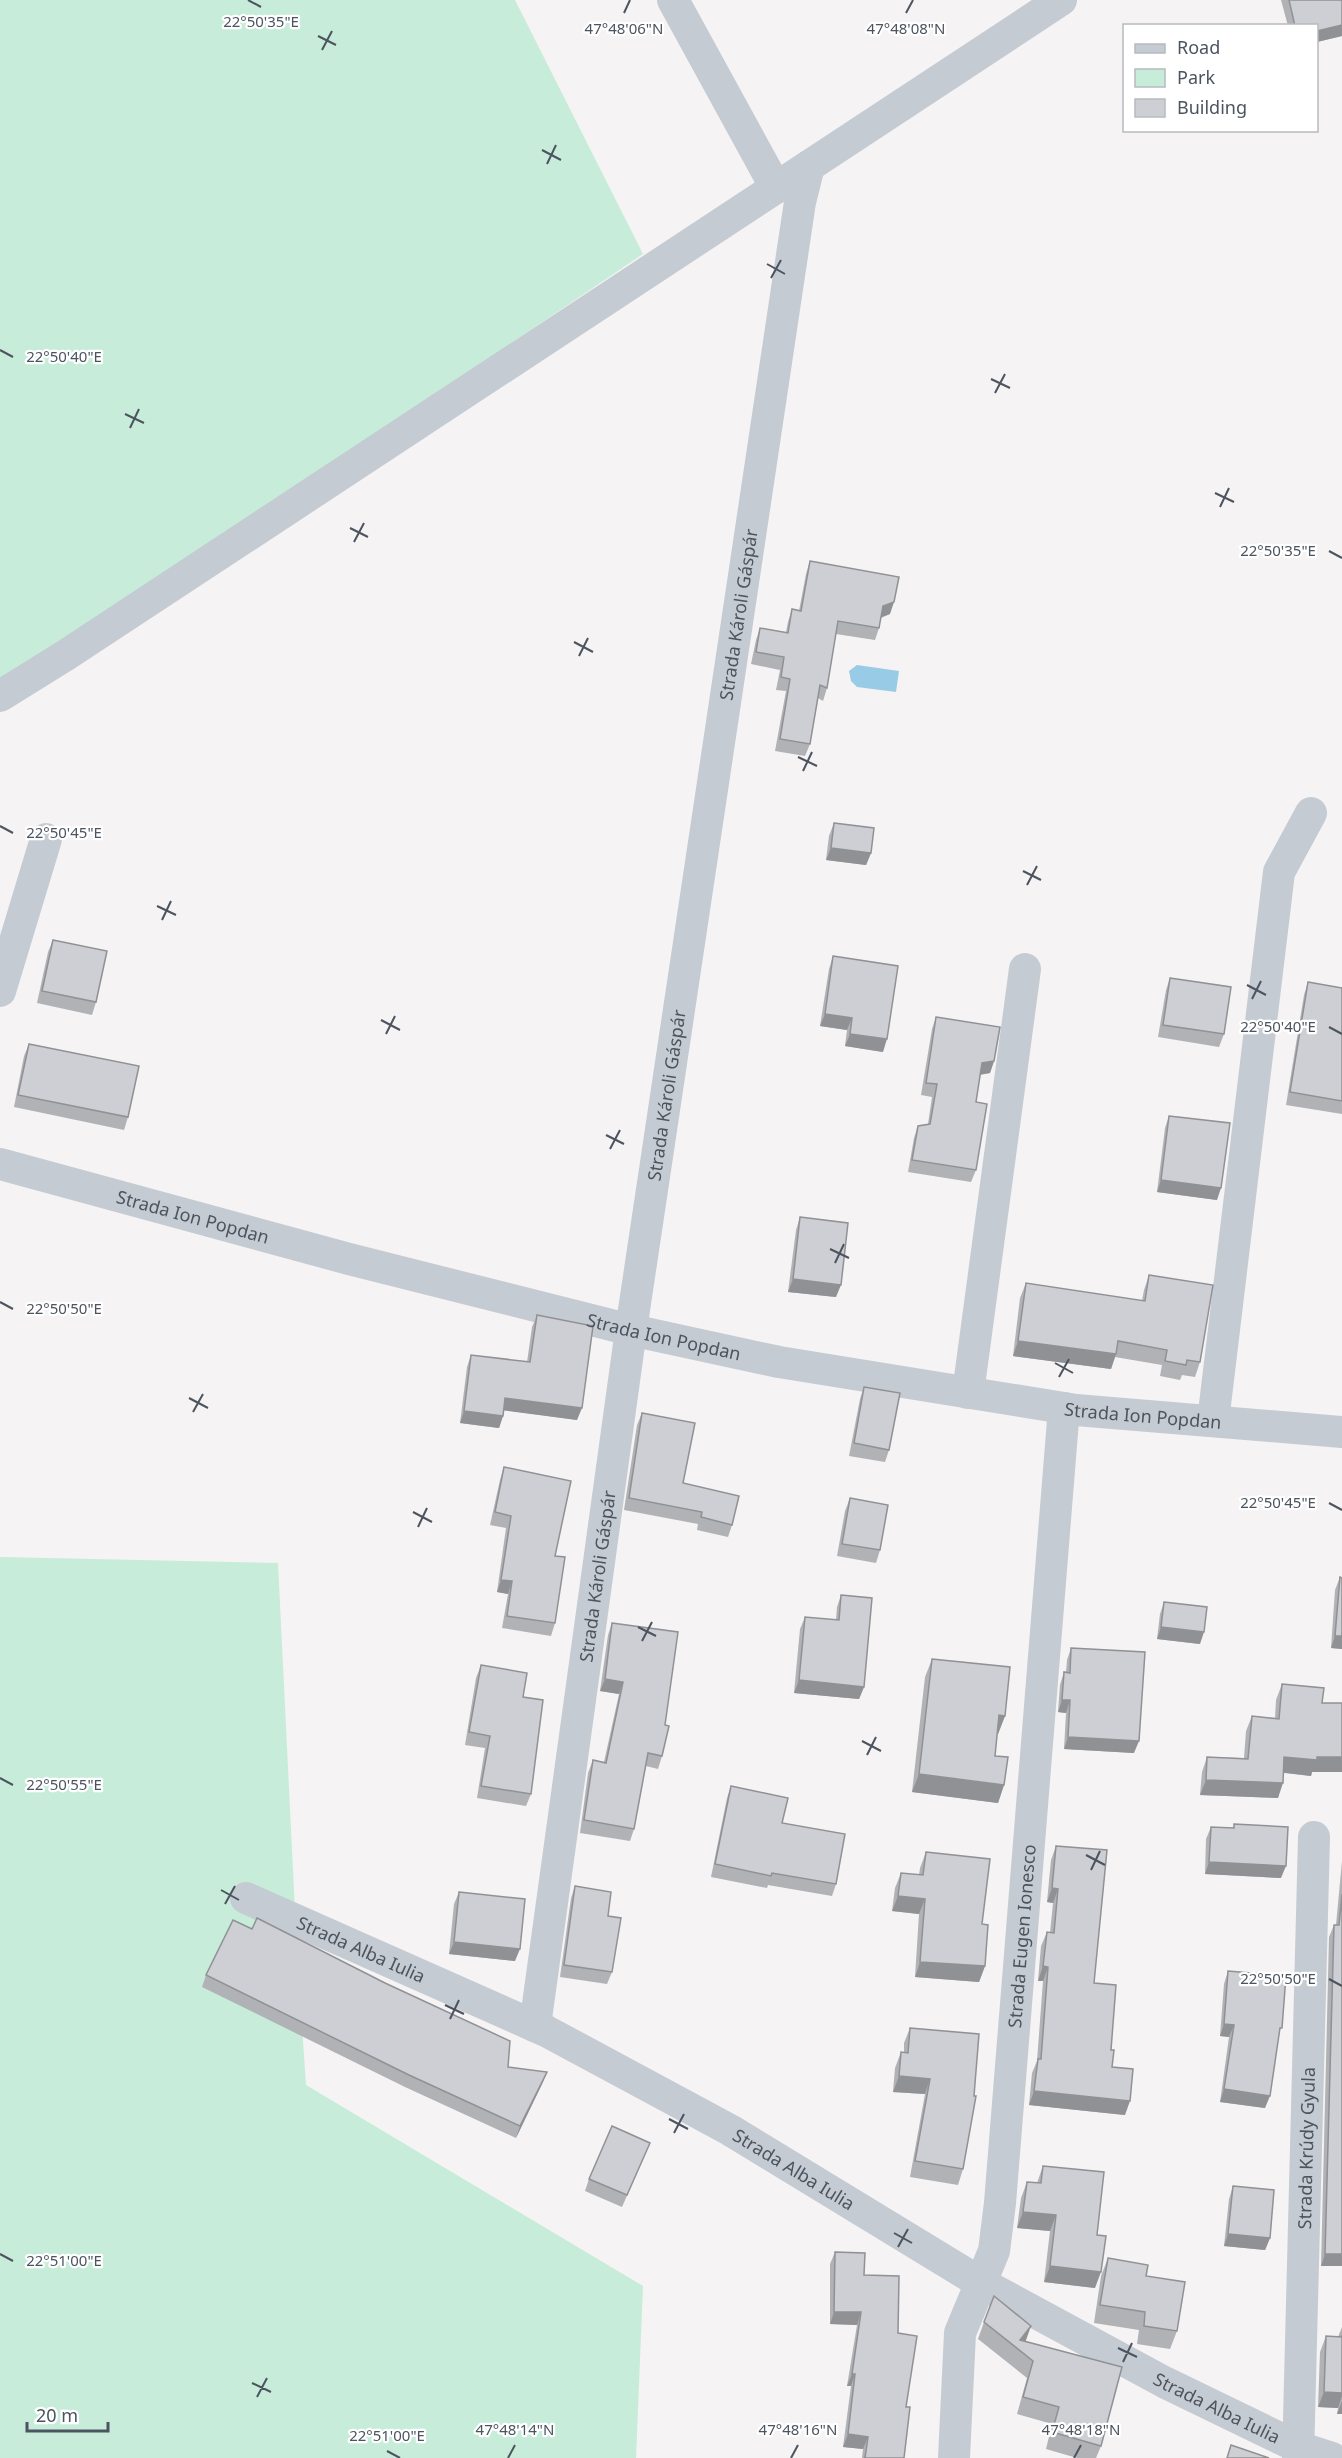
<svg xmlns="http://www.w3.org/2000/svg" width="1342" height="2458" font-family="'Noto Sans',sans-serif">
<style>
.green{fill:#c7edda}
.water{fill:#98cce6}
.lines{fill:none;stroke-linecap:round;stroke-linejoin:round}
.minor{stroke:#c5cbd2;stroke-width:32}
.wall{fill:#b0b2b6}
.shaded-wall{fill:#909194}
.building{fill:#cdcfd4;stroke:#909194;stroke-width:1.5}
.ticks{fill:none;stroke:#4c545f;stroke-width:2}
.labels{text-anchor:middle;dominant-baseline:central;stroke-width:4.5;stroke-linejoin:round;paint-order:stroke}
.street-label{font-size:18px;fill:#4c545f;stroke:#fff}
.ticks-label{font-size:15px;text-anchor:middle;fill:#4c545f;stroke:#fff;stroke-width:4.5;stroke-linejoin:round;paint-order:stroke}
</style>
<rect width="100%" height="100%" fill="#f5f3f3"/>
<g class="green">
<polygon points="0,0 515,0 643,254 0,689"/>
<polygon points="0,1557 278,1563 297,1952 306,2085 643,2286 636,2458 0,2458"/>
</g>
<polygon class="water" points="857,665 899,671 896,692 857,687 851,681 849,671"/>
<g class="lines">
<g class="minor">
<polyline points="673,0 776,188"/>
<polyline points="0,696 66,655 1061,0"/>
<polyline points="0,991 46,839"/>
<path id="s1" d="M 0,1164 L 349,1259 L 631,1330 L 779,1362 L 1076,1410 L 1342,1432"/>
<polyline points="968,1393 1025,969"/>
<polyline points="1213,1421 1279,872 1311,813"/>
<path id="s2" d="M 246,1898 L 546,2031 L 730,2130 L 981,2283 L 1164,2382 L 1298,2447 L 1332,2458"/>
<path id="s3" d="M 535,2026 L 631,1330 L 800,202 L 809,166"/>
<path id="s4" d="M 954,2458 L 960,2333 L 994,2251 L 1000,2203 L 1064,1408"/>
<path id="s5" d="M 1298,2458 L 1314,1837"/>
</g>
</g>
<g class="wall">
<polygon points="1281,0 1342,0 1342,36 1317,42 1317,26 1288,26"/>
<polygon points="810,561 890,614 881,618 879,628 875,640 836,634 827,688 823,701 818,698 810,744 805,756 775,751 786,691 776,690 780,670 751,664 756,640 760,628 786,632 788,622 792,609 799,611 806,574"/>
<polygon points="834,823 871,853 866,865 826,860 829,836"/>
<polygon points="53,940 96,1002 92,1015 37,1003 48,952"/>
<polygon points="833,956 883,1052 845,1046 847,1030 820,1026 829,969"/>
<polygon points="1170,978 1224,1034 1219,1047 1158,1037 1166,990"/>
<polygon points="1308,982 1342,988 1342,1114 1286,1105 1304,995"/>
<polygon points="936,1017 994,1061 990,1073 980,1075 976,1102 976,1170 971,1182 908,1172 914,1138 918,1126 928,1124 932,1097 921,1095 932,1029"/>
<polygon points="29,1044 128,1117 124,1130 14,1107 24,1056"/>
<polygon points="1169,1116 1217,1200 1157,1192 1165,1128"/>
<polygon points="800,1217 836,1297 788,1292 796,1230"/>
<polygon points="1149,1275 1200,1362 1195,1377 1182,1375 1180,1380 1160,1376 1162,1365 1115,1357 1111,1369 1013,1356 1020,1298 1026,1283 1142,1301 1144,1290"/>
<polygon points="537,1315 577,1420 504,1410 503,1416 499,1428 460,1423 467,1367 471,1355 527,1362 532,1327"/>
<polygon points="864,1387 889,1450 885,1462 849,1456 860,1399"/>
<polygon points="642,1413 683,1483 732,1525 728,1537 697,1530 698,1524 624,1510 637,1425"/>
<polygon points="504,1467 555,1556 555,1623 551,1636 502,1628 508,1594 497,1592 506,1528 490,1525 500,1480"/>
<polygon points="850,1498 880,1550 876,1563 837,1556 845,1511"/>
<polygon points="1340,1577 1342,1578 1342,1649 1331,1648 1335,1590"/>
<polygon points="841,1595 864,1687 859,1699 794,1693 800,1629 805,1617 836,1620 837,1607"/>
<polygon points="1164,1602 1200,1644 1157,1639 1160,1614"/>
<polygon points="612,1623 665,1725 662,1756 658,1769 646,1766 634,1829 630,1841 580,1833 588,1773 593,1760 604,1762 619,1694 600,1691 608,1635"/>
<polygon points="1071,1648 1134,1753 1064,1749 1066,1713 1058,1712 1060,1685 1064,1672 1066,1672 1067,1660"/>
<polygon points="932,1659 1005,1716 998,1734 997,1734 995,1756 1004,1785 998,1803 912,1792 925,1677"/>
<polygon points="481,1665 523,1697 531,1794 526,1806 477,1798 485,1748 465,1745 476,1678"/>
<polygon points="1282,1684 1312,1772 1311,1776 1284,1773 1278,1798 1200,1795 1202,1772 1207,1757 1244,1758 1246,1731 1252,1716 1275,1718 1276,1700"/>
<polygon points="731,1786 782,1823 836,1884 832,1896 768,1885 767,1888 711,1877 727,1798"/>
<polygon points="1234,1824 1281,1878 1205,1874 1206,1839 1211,1827 1233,1828"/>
<polygon points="1056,1846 1094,1983 1111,2050 1112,2067 1125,2115 1029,2105 1032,2073 1037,2061 1043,1981 1038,1981 1041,1946 1047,1932 1050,1933 1053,1903 1047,1902 1051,1860"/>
<polygon points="926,1852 982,1924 985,1966 979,1982 915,1977 919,1914 892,1911 895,1888 901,1873 919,1875 920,1868"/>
<polygon points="1342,1861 1342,2266 1321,2266 1329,1937 1334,1925 1336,1925"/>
<polygon points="575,1886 608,1916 612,1972 607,1984 560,1977 571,1898"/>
<polygon points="459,1892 515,1961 449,1954 454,1904"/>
<polygon points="1228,1971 1278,2038 1265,2108 1220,2102 1229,2037 1220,2036 1224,1984"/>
<polygon points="206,1975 508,2067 547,2072 542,2084 516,2138 405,2087 202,1987"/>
<polygon points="910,2028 963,2169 958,2185 910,2177 925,2094 893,2092 895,2068 901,2052 904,2052 904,2043"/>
<polygon points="650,2143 622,2207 585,2191 589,2179"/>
<polygon points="1043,2166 1097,2235 1095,2288 1044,2282 1050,2231 1017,2228 1021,2198 1027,2182 1037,2183"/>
<polygon points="1233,2186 1270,2238 1265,2250 1224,2246 1229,2199"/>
<polygon points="835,2252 864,2275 898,2333 906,2407 904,2458 862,2458 863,2449 843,2447 851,2386 847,2386 857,2325 830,2324 830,2264"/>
<polygon points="1108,2258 1146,2276 1177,2331 1170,2349 1137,2344 1139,2330 1094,2323 1101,2276"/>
<polygon points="984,2322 1026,2341 1101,2446 1096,2458 1077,2458 1046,2449 1052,2424 1017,2414 1027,2378 978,2339"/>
<polygon points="1342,2327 1342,2414 1337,2414 1338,2408 1318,2407 1320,2352 1326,2336 1338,2337"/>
</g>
<g class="shaded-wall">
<polygon points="1342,25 1342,36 1317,42 1317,31"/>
<polygon points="894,602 890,614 879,618 883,606"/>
<polygon points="831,848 871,853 866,865 826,860"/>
<polygon points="825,1014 852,1018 847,1030 820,1026"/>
<polygon points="850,1034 887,1039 883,1052 845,1046"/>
<polygon points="994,1061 990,1073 977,1075 982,1063"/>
<polygon points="1161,1180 1221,1188 1217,1200 1157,1192"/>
<polygon points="793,1279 841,1285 836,1297 788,1292"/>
<polygon points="1018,1341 1116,1354 1111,1369 1013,1356"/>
<polygon points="505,1398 582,1408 577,1420 501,1410"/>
<polygon points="464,1411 503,1416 499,1428 460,1423"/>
<polygon points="501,1580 512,1581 508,1594 497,1592"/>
<polygon points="1161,1627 1204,1632 1200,1644 1157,1639"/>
<polygon points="1335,1636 1342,1636 1342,1649 1331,1648"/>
<polygon points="605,1679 623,1682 619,1694 600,1691"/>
<polygon points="799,1680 864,1687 859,1699 794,1693"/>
<polygon points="1062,1700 1070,1700 1066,1713 1058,1712"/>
<polygon points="999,1715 1005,1716 998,1734 993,1733"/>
<polygon points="1068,1737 1139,1741 1134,1753 1064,1749"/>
<polygon points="1284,1757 1342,1757 1342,1772 1312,1772 1311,1776 1279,1772"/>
<polygon points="919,1774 1004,1785 998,1803 912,1792"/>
<polygon points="1206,1780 1283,1783 1278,1798 1200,1795"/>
<polygon points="1209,1862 1286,1866 1281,1878 1205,1874"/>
<polygon points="1052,1888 1058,1889 1053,1903 1047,1902"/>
<polygon points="898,1896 925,1899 919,1914 892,1911"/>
<polygon points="454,1942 520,1949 515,1961 449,1954"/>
<polygon points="920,1962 985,1966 979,1982 915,1977"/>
<polygon points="1043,1966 1048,1967 1043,1981 1038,1981"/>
<polygon points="1224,2024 1234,2025 1229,2037 1220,2036"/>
<polygon points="547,2072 542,2084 516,2138 520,2126"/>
<polygon points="899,2076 930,2079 925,2094 893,2092"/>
<polygon points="1224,2089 1270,2096 1265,2108 1220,2102"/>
<polygon points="1034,2091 1130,2101 1125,2115 1029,2105"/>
<polygon points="1023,2212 1056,2215 1050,2231 1017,2228"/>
<polygon points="1228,2234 1270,2238 1265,2250 1224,2246"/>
<polygon points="1325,2254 1342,2254 1342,2266 1321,2266"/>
<polygon points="1050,2266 1101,2272 1095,2288 1044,2282"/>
<polygon points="834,2312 861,2312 857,2325 830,2324"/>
<polygon points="1031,2326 1025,2343 1020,2340"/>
<polygon points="852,2374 855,2374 851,2386 847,2386"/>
<polygon points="1324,2392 1342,2393 1342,2396 1338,2408 1318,2407"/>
<polygon points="1342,2401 1342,2414 1337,2414"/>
<polygon points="848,2434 868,2437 863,2449 843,2447"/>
</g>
<g class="building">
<polygon points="1289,0 1342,0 1342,25 1317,31 1317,26 1295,26"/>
<polygon points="810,561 899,577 894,602 883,606 879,628 838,621 827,688 820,685 810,744 780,739 790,679 781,677 784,657 756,652 760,628 788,633 792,609 801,611"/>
<polygon points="834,823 874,828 871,853 831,848"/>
<polygon points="53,940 107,951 96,1002 42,991"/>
<polygon points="833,956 898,966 887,1039 850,1034 852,1018 825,1014"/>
<polygon points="1170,978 1231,987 1224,1034 1163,1025"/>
<polygon points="1308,982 1342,988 1342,1101 1290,1092"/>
<polygon points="936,1017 1000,1027 994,1061 982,1063 976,1102 987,1104 976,1170 912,1160 918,1126 930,1124 937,1084 926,1083"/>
<polygon points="29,1044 139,1066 128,1117 18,1095"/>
<polygon points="1169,1116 1230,1123 1221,1188 1161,1180"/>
<polygon points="800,1217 848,1223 841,1285 793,1279"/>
<polygon points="1149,1275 1213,1285 1200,1362 1187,1360 1186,1365 1165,1361 1167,1350 1118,1341 1116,1354 1018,1341 1026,1283 1145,1301"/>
<polygon points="537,1315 593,1326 582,1408 505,1398 503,1416 464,1411 471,1355 530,1362"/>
<polygon points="864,1387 900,1393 889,1450 854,1443"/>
<polygon points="642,1413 695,1423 683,1483 739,1496 732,1525 701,1517 702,1512 629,1498"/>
<polygon points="504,1467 571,1481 555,1556 565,1557 555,1623 507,1616 512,1581 501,1580 511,1516 495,1512"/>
<polygon points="850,1498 888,1505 880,1550 842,1544"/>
<polygon points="1340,1577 1342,1578 1342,1636 1335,1636"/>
<polygon points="841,1595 872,1598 864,1687 799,1680 805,1617 839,1620"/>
<polygon points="1164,1602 1207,1607 1204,1632 1161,1627"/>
<polygon points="612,1623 678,1632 665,1725 669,1726 662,1756 648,1753 634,1829 584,1820 593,1760 606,1763 623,1682 605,1679"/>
<polygon points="1071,1648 1145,1652 1139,1741 1068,1737 1070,1700 1062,1700 1064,1672 1070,1673"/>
<polygon points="932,1659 1010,1667 1005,1716 999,1715 995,1756 1008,1757 1004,1785 919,1774"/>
<polygon points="481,1665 527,1673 523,1697 543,1700 531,1794 481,1786 490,1736 469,1732"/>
<polygon points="1282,1684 1324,1688 1322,1703 1342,1703 1342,1757 1317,1757 1317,1760 1284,1757 1283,1783 1206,1780 1207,1757 1248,1759 1252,1716 1279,1719"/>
<polygon points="731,1786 788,1798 782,1823 845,1834 836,1884 772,1873 771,1876 715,1864"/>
<polygon points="1234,1824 1288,1827 1286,1866 1209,1862 1211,1827 1234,1828"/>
<polygon points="1056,1846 1107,1850 1094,1983 1116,1985 1111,2050 1114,2050 1112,2067 1133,2069 1130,2101 1034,2091 1038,2059 1041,2059 1048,1967 1043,1966 1047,1932 1054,1933 1058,1889 1052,1888"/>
<polygon points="926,1852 990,1859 982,1924 988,1925 985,1966 920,1962 925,1899 898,1896 901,1873 923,1875"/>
<polygon points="575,1886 611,1892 608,1916 621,1918 612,1972 564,1965"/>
<polygon points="459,1892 525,1899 520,1949 454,1942"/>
<polygon points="1342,1894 1342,2254 1325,2254 1334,1925 1339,1925"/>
<polygon points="257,1918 385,1983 510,2041 508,2067 547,2072 520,2126 409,2075 206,1975 233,1920 252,1929"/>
<polygon points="1228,1971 1286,1976 1282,2028 1280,2028 1270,2096 1224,2089 1234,2025 1224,2024"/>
<polygon points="910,2028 979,2034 974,2096 976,2096 963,2169 915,2161 930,2079 899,2076 901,2052 908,2053"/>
<polygon points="612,2126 650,2143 627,2195 589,2179"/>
<polygon points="1043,2166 1104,2172 1097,2235 1106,2236 1101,2272 1050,2266 1056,2215 1023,2212 1027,2182 1041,2183"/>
<polygon points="1233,2186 1274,2190 1270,2238 1228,2234"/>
<polygon points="835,2252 865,2253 864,2275 899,2276 898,2333 917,2336 906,2407 910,2407 904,2458 865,2458 868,2437 848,2434 855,2374 852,2374 861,2312 834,2312"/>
<polygon points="1108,2258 1148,2265 1146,2276 1185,2282 1177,2331 1144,2326 1145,2312 1100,2305"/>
<polygon points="994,2296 1031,2326 1020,2340 1122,2367 1101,2446 1052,2432 1059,2407 1023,2397 1033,2361 984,2322"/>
<polygon points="1342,2335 1342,2393 1324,2392 1326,2336 1342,2337"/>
<polygon points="1231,2445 1269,2458 1227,2458"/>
</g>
<path class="ticks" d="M 248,0 L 261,7M 624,13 L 630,0M 906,13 L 913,0M 318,36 L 336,45M 322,50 L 332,31M 542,150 L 561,160M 547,164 L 556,145M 767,264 L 785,274M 771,278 L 781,260M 0,350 L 13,357M 991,379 L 1010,388M 995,393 L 1005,374M 125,414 L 144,423M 130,428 L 139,409M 1215,493 L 1234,502M 1220,507 L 1229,488M 350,528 L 368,537M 354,542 L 364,523M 1329,551 L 1342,558M 574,642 L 593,652M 579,656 L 588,638M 798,757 L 817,766M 803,771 L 812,752M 0,826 L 13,833M 1023,871 L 1041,880M 1027,885 L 1037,866M 157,906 L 176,915M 162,920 L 171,901M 1247,985 L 1266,995M 1252,999 L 1261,981M 381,1020 L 400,1030M 1329,1027 L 1342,1034M 386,1034 L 395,1016M 606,1135 L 624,1144M 610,1149 L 620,1130M 830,1249 L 849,1258M 835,1263 L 844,1244M 0,1302 L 13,1309M 1055,1363 L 1073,1373M 1059,1377 L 1069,1359M 189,1398 L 208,1408M 193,1412 L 203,1394M 1329,1503 L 1342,1510M 413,1512 L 432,1522M 418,1527 L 427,1508M 638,1627 L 656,1636M 642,1641 L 652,1622M 862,1741 L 881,1751M 867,1755 L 876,1737M 0,1778 L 13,1785M 1086,1855 L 1105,1865M 1091,1870 L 1100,1851M 221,1890 L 239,1900M 225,1904 L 235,1886M 1329,1979 L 1342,1986M 445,2005 L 464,2014M 450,2019 L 459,2000M 669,2119 L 688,2129M 674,2133 L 684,2114M 894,2233 L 912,2243M 898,2247 L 908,2229M 0,2254 L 13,2261M 1118,2348 L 1137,2357M 1123,2362 L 1132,2343M 252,2383 L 271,2392M 257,2397 L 267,2378M 387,2451 L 400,2458M 508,2458 L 515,2445M 791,2458 L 798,2445M 1074,2458 L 1081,2445"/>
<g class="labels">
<g class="street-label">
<text stroke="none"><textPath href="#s3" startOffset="1426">Strada Károli Gáspár</textPath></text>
<text stroke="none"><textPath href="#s3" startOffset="940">Strada Károli Gáspár</textPath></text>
<text stroke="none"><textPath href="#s1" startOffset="200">Strada Ion Popdan</textPath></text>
<text stroke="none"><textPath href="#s1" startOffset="686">Strada Ion Popdan</textPath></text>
<text stroke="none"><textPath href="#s1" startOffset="1172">Strada Ion Popdan</textPath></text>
<text stroke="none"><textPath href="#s3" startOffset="454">Strada Károli Gáspár</textPath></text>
<text stroke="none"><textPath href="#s4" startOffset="530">Strada Eugen Ionesco</textPath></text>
<text stroke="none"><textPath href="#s2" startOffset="126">Strada Alba Iulia</textPath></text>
<text stroke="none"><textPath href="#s5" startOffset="310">Strada Krúdy Gyula</textPath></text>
<text stroke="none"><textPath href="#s2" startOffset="612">Strada Alba Iulia</textPath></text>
<text stroke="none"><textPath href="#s2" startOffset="1098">Strada Alba Iulia</textPath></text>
</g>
</g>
<g class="ticks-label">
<text x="261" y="27">22°50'35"E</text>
<text x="624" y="34">47°48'06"N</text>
<text x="906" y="34">47°48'08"N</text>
<text x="64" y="362">22°50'40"E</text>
<text x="1278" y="556">22°50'35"E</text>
<text x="64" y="838">22°50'45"E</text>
<text x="1278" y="1032">22°50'40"E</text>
<text x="64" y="1314">22°50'50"E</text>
<text x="1278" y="1508">22°50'45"E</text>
<text x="64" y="1790">22°50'55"E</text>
<text x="1278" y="1984">22°50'50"E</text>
<text x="64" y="2266">22°51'00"E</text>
<text x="515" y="2435">47°48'14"N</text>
<text x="798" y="2435">47°48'16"N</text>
<text x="1081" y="2435">47°48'18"N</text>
<text x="387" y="2441">22°51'00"E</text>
</g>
<rect x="1123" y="24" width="195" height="108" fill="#ffffff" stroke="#b7bbbf" stroke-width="1.5"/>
<rect x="1135" y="44" width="30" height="9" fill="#c5cbd2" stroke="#b7bbbf" stroke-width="1.5"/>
<text x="1177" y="54" font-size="18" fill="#4c545f">Road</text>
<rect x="1135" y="69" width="30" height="18" fill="#c7edda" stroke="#b7bbbf" stroke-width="1.5"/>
<text x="1177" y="84" font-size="18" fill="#4c545f">Park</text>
<rect x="1135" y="99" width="30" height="18" fill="#cdcfd4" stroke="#b7bbbf" stroke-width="1.5"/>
<text x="1177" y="114" font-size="18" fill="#4c545f">Building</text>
<path d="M27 2422v9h81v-9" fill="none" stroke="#4c545f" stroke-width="3"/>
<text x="36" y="2422" font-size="18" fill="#4c545f" stroke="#ffffff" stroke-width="4.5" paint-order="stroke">20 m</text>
</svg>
